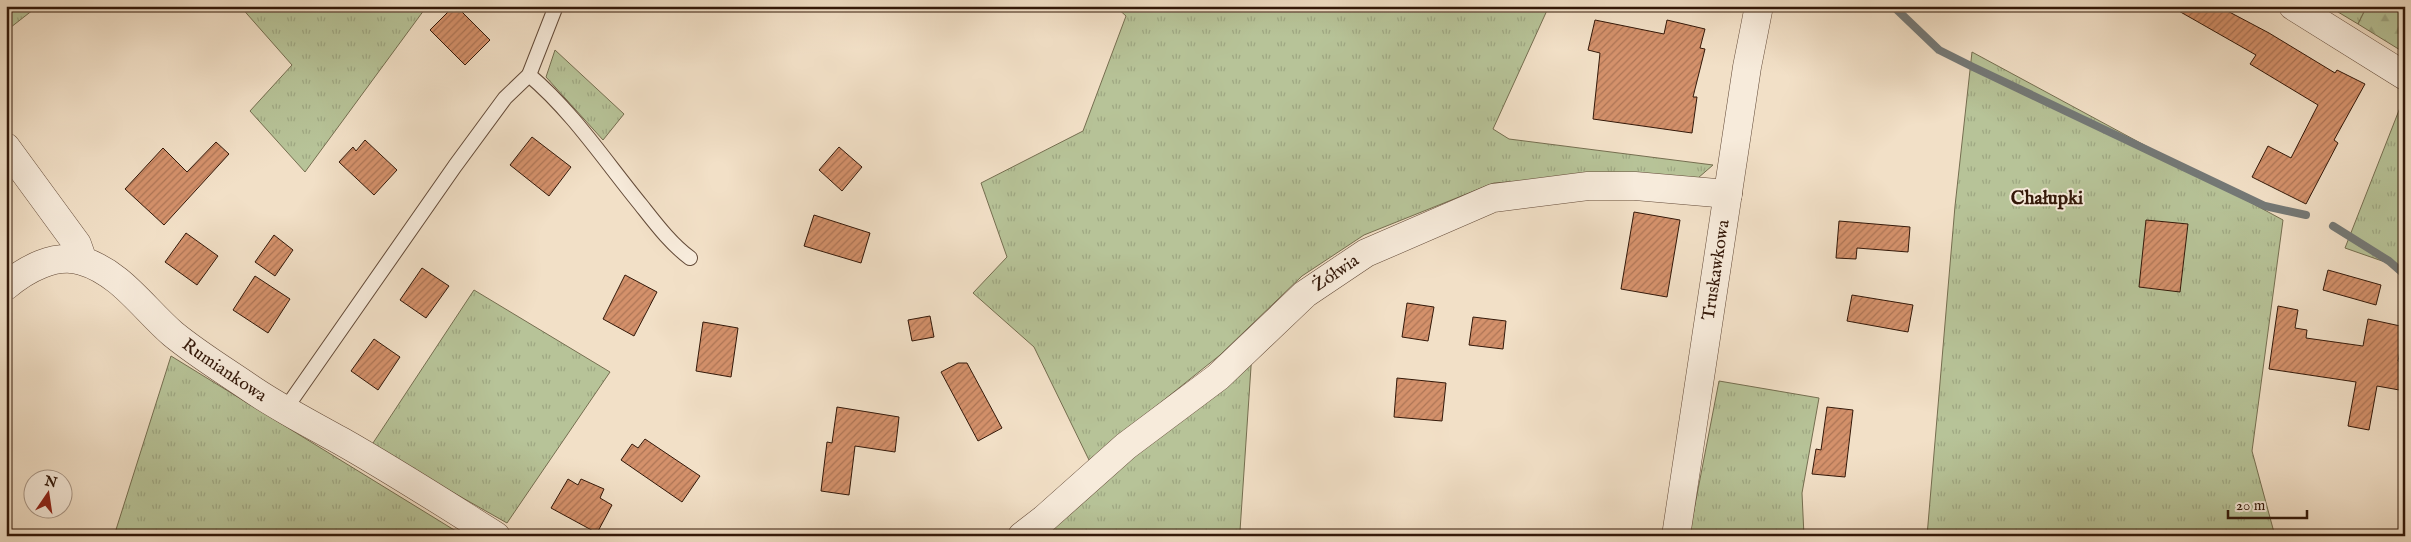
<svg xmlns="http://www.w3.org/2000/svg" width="2411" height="542" font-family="'IM FELL English',serif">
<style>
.grass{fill:url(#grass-tufts);stroke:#756e50}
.forest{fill:url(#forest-firs);stroke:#756e50}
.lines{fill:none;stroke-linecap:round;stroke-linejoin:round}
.stream{stroke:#747977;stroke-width:8}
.building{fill:url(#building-hatch);stroke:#331809}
.lane-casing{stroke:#634a38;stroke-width:16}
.street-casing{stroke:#634a38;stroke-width:29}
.lane{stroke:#f7ebdb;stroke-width:14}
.street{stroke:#f7ebdb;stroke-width:28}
.labels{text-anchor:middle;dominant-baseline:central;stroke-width:4;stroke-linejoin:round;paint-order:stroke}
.street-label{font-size:18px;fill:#331809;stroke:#f7ebdb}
.neighbourhood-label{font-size:19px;font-weight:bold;fill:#331809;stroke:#f7ebdb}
</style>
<defs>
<pattern id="grass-tufts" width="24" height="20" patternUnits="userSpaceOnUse" patternTransform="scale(1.25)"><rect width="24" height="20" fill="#b7c398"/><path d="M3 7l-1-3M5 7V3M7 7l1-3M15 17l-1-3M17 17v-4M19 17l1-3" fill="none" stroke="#9ea782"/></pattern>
<pattern id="forest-firs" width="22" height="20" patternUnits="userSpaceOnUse" patternTransform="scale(1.25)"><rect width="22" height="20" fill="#b7c398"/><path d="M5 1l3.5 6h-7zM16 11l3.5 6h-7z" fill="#9ea782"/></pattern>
<pattern id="building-hatch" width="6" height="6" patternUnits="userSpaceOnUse" patternTransform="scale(1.25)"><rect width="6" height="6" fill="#d4916b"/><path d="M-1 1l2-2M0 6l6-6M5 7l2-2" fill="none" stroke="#ad7556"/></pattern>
</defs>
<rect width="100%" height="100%" fill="#f2e0c7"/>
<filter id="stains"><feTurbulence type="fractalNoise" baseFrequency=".004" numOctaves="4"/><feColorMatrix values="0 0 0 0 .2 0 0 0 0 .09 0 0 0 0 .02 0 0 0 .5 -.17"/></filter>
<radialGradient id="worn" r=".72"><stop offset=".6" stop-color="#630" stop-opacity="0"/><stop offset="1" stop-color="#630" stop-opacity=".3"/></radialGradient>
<g class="grass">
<polygon points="6,6 38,6 6,31"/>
<polygon points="240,6 427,6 305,172 250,111 292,65"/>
<polygon points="1115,6 1246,6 1345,10 1346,6 1549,6 1493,129 1509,139 1713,165 1698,178 1623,174 1494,183 1364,235 1302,276 1220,355 1089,460 1034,347 973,293 1007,257 981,183 1083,131 1126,16"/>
<polygon points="2328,6 2367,6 2358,24"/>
<polygon points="555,50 624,114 603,140 546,77"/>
<polygon points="1972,52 2283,220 2252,451 2275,536 2100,536 2099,533 2050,536 1927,536 1955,206"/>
<polygon points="2405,95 2405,269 2345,248"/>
<polygon points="474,290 610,372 507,523 371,446"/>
<polygon points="1252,352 1240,531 1154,531 1153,536 1026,536"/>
<polygon points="171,356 464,536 114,536"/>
<polygon points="1719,381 1819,398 1802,493 1804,536 1689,536"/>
</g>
<polygon class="forest" points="2367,6 2405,6 2405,53 2358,24"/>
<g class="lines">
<g class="stream">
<polyline points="1893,6 1939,50 1973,67 2265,206 2306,215"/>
<polyline points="2333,226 2389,261 2405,275"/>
</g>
</g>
<g class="building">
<polygon points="454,6 456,6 490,40 465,65 430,30"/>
<polygon points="2170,6 2218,6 2269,33 2335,73 2337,70 2365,84 2334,140 2338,143 2306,204 2252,177 2268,146 2291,158 2318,105 2250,64 2256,55"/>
<polygon points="1595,20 1664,34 1667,20 1705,29 1700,48 1705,49 1693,97 1697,97 1692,133 1593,119 1600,53 1588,50"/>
<polygon points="532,137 571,167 549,196 510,165"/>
<polygon points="365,140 397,170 374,195 339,162 353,147 356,151"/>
<polygon points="216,142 229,154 164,225 125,189 163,148 187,172"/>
<polygon points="839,147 862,167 842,191 819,170"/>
<polygon points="1634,212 1680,220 1667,297 1621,289"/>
<polygon points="814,215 870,233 861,263 804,246"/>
<polygon points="2146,220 2188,224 2180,292 2139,287"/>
<polygon points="1839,221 1910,227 1908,252 1857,248 1856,259 1836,258"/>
<polygon points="186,233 218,256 197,285 165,262"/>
<polygon points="274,235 293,250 275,276 255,262"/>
<polygon points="422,268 449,286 426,318 400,300"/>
<polygon points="2328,270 2381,285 2376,305 2323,290"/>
<polygon points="625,275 657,292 634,336 603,319"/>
<polygon points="255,276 290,299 268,333 233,310"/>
<polygon points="1852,295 1913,305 1908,332 1847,321"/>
<polygon points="1407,303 1434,307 1428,341 1402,337"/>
<polygon points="2278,306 2298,310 2295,328 2307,330 2306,338 2363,346 2368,319 2405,327 2398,361 2405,362 2405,391 2377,386 2369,430 2348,426 2356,382 2269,369"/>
<polygon points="930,316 934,337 912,341 908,320"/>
<polygon points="1473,317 1506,321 1503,349 1469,345"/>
<polygon points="703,322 738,328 731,377 696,371"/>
<polygon points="374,339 400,357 378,390 351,371"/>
<polygon points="958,363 967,363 1002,428 978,441 941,372"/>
<polygon points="1397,378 1446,383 1442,421 1394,417"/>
<polygon points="837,407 899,417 895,452 855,446 849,495 821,491 827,442 832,443"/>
<polygon points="1827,407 1853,410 1845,477 1812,474 1816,449 1821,450"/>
<polygon points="645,439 700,476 682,502 621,460 632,444 638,448"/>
<polygon points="568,479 578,485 581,479 604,489 600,498 612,505 597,533 551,508"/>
</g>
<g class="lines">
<defs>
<g id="lane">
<polyline points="529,75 556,6"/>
<path d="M 284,411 L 455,166 L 505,98 L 529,75 C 572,111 605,161 641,205 C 656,224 671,244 690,258"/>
</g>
<g id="street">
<polyline points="2293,6 2405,76"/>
<polyline points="6,147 77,244 83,261"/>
<path id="s1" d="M 6,286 C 26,269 55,253 82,261 C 120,272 144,309 173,334 C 196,353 222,369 247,386 C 277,407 309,423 341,441 C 394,471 445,504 496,536"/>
<path id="s2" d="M 1022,536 L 1044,519 L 1126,446 L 1218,377 L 1305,294 L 1366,253 L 1493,198 L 1588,186 L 1635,186 L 1728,194"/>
<path id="s3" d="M 1676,536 L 1747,67 L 1759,6"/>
</g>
</defs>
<use href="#lane" class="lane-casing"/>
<use href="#street" class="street-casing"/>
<use href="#lane" class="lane"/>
<use href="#street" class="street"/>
</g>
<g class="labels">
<g class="street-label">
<text stroke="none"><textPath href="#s3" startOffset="269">Truskawkowa</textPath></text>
<text stroke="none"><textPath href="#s2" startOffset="410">Żółwia</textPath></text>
<text stroke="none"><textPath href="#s1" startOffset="264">Rumiankowa</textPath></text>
</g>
<g class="neighbourhood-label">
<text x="2047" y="199">Chałupki</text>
</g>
</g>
<rect width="2411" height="542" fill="none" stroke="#f2e0c7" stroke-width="25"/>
<rect x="8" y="8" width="2396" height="527" fill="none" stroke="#331809" stroke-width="2.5"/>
<rect x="12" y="12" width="2386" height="517" fill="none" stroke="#331809"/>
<g transform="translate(48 494) rotate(13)"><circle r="24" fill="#f7ebdb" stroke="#a99787"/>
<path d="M0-4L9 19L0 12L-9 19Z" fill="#8f2418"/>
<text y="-8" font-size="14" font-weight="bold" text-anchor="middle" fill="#331809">N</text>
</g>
<path d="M2228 510v8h79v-8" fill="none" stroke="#331809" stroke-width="2.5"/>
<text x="2236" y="510" font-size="15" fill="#331809" stroke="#f7ebdb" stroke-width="4" paint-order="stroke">20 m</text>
<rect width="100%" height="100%" filter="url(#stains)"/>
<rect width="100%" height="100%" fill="url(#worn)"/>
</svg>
